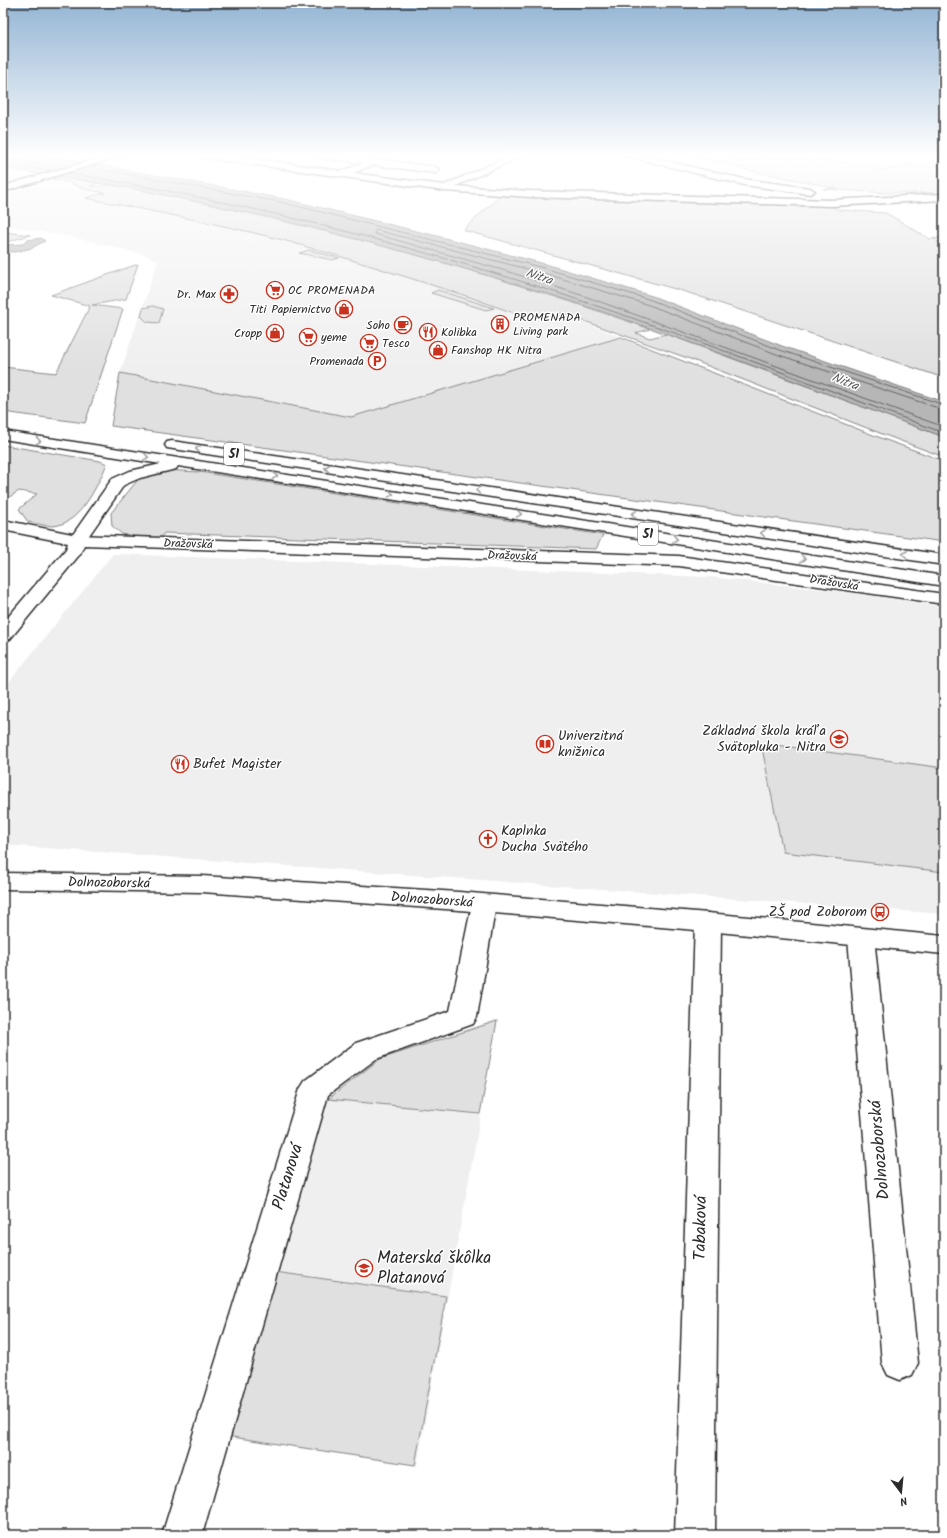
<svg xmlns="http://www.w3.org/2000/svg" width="947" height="1538" font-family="Kalam,sans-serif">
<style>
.built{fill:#efefef}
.green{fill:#e0e0e0;stroke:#868686}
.water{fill:#b6b6b6;stroke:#7e7e7e}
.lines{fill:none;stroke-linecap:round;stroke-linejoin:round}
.shore{stroke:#636363;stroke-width:1}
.minor-casing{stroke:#2b2b2b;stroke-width:3}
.tertiary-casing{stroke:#2b2b2b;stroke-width:3}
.primary-casing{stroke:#2b2b2b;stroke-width:3}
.minor{fill:#fff;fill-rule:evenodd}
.tertiary{fill:#fff;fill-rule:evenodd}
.primary{fill:#fff;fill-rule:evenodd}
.oneway{stroke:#a0a0a0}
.labels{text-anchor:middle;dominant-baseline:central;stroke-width:3;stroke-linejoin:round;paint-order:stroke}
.far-poi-label{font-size:12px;fill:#2b2b2b;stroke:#fff;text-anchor:start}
.far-street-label{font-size:12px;fill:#2b2b2b;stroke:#fff}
.far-water-label{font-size:13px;font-style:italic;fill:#5c5c5c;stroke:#fff}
.shield{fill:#fff;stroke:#6b6b6b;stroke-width:1}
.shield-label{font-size:13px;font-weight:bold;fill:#2b2b2b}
.poi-label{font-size:14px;fill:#2b2b2b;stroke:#fff;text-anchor:start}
.street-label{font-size:14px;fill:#2b2b2b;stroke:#fff}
.near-street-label{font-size:17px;fill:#2b2b2b;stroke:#fff}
.near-poi-label{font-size:17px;fill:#2b2b2b;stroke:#fff;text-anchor:start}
</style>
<rect width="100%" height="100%" fill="#fff"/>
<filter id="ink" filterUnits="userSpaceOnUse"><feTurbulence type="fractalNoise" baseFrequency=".025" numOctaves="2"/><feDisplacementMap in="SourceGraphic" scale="8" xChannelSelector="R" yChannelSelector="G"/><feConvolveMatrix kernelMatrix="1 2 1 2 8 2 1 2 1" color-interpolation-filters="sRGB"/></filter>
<g filter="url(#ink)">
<g class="built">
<polygon points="53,179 69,182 82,188 143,200 562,313 621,337 351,417 120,373 158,261 146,255 76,238 3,225 3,195"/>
<polygon points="113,554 710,577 855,593 944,607 944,914 3,845 3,689"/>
<polygon points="498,1019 417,1466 224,1437 327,1099 379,1059"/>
</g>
<g class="green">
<polygon points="685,155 789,158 876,165 880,170 908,167 904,164 944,162 944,193 889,193 823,189 836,188 756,172 714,161"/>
<path d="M 62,177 L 100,183 L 90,186 C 101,188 101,185 110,185 C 120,184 131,188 140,190 C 168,195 195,201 223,207 C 368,238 511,280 650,329 L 636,333 L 650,338 L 666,334 L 944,437 L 944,457 L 885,435 L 690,359 L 562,313 C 535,327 491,303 463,295 C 406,277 348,258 290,242 C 223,224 154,212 86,198 L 105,193 L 82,188 L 69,182 L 53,179 Z"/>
<polygon points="501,195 553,198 831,206 839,210 886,213 930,239 940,238 934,239 938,242 944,241 944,378 686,292 463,230"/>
<polygon points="3,232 30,235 3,243"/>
<polygon points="309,250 339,258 333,260 299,253"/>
<polygon points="138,264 126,299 92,305 123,309 85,423 3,412 3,367 56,373 90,306 51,295"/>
<polygon points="438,290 494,308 486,310 431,293"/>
<polygon points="153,306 163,309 159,323 147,322 141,316 143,308"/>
<polygon points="621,337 886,440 944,461 944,542 111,426 120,373 351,417"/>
<path d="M 3,445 L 100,461 L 107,464 C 97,486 80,525 52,526 C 45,526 35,523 28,522 L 19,509 L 37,494 L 19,491 L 3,501 Z"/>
<polygon points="164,470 200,472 603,535 596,549 164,533 160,539 138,538 122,534 112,526 111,513 140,477"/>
<polygon points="761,743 944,768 944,872 783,852"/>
<polygon points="497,1021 480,1114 328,1099 380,1059"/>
<polygon points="275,1272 446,1296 415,1465 226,1436"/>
</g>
<g class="water">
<path d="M 3,155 L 45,155 L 176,179 L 285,199 L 441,237 L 545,264 L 652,296 L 782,346 L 944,402 L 944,437 C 798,384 652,324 503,280 C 389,246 275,217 159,194 C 107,183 55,177 3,168 Z"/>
<polygon points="41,238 45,241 35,246 33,248 14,252 3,251 3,246 5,245 23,244 28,240"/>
</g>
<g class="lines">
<g class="shore">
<polyline points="3,159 47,165 49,163 47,155"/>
<polyline points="3,164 51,171"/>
<polyline points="88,167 285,203 544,268 651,300 780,350 944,405"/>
<path d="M 67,173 C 242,201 417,246 585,302 C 706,342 825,389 944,433"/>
<polyline points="944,410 779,355 649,305 543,273 376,230 374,232 375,234 506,271 587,297 944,427"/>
</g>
<defs>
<g id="minor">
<path d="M 201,155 L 226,155 L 342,171 L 363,163 L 319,158 L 315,155 C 356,155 395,162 436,167 L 440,170 L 436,173 L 373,165 L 353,173 L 444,185 L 512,155 L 524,155 L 456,186 L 530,191 L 831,200 L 944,194 L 944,200 L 831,206 L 530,197 L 445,191 L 205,158 Z"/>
<polygon points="622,155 639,155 744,179 810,188 815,191 810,194 744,185"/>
<polygon points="3,520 77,535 679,556 944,594 944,604 679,566 84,545 80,554 10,639 3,641 3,623 66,549 68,543 3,530"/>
<polygon points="484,895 493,898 496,904 477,1017 473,1024 376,1059 328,1095 202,1535 162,1535 300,1089 305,1081 356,1043 450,1011 472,904 475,898"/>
<polygon points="708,913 717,916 721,922 715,1535 675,1535 695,922 699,916"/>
<polygon points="861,928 870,931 874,937 918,1363 912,1375 900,1380 888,1375 882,1363 848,937 852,931"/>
</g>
<g id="tertiary">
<polygon points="110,155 124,155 3,192 3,186"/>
<polygon points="3,873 202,876 459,892 708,913 944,936 944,954 708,931 459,910 202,892 3,889"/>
</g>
<g id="primary">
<polygon points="3,431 944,576 944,586 178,466 176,469 140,478 124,485 83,544 77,545 71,544 69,540 112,479 130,471 161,464 3,439"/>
<polygon points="172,441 944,555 944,565 167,448 165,445 167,442"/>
</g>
</defs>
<use href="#minor" class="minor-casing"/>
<use href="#tertiary" class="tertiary-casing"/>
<use href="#primary" class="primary-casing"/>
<use href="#minor" class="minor"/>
<use href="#tertiary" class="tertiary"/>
<use href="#primary" class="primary"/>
</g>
<defs><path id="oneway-chevron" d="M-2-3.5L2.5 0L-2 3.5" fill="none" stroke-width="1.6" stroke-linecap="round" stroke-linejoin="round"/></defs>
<g class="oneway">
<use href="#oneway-chevron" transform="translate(38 441) rotate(9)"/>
<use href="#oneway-chevron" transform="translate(198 449) rotate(-172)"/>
<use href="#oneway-chevron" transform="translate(146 457) rotate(9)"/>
<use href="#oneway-chevron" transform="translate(327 468) rotate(-172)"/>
<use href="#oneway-chevron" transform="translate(275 476) rotate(9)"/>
<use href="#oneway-chevron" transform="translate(478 490) rotate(-171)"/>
<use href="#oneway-chevron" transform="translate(391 494) rotate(9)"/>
<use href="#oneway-chevron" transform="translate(519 514) rotate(9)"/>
<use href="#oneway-chevron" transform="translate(634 514) rotate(-171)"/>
<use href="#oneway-chevron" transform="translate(763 533) rotate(-171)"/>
<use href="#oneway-chevron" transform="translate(675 539) rotate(9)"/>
<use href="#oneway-chevron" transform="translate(905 554) rotate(-172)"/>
<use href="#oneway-chevron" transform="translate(803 559) rotate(9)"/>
</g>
</g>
<linearGradient id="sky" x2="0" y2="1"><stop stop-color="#94b5d4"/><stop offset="0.42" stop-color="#fff"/><stop offset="1" stop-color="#fff" stop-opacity="0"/></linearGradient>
<rect width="947" height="371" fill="url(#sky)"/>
<defs>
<symbol id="supermarket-ring" viewBox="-11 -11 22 22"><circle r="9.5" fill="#fff" stroke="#c8321e" stroke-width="1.5"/><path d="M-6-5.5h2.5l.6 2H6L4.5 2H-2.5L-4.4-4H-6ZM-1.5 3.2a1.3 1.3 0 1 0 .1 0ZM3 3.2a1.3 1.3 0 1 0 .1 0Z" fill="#c8321e"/></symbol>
<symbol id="pharmacy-ring" viewBox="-11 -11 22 22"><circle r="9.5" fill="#fff" stroke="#c8321e" stroke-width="1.5"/><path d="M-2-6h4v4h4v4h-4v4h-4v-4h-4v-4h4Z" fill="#c8321e"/></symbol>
<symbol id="shop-ring" viewBox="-11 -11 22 22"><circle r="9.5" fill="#fff" stroke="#c8321e" stroke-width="1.5"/><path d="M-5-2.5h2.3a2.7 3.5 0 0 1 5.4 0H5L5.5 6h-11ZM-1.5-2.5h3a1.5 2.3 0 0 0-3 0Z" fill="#c8321e"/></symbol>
<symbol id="building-ring" viewBox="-11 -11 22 22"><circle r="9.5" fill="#fff" stroke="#c8321e" stroke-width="1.5"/><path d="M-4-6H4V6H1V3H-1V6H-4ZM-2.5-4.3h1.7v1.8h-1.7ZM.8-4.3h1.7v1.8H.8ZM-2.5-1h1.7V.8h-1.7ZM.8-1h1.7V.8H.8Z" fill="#c8321e"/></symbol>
<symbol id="cafe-ring" viewBox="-11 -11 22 22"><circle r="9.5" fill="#fff" stroke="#c8321e" stroke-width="1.5"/><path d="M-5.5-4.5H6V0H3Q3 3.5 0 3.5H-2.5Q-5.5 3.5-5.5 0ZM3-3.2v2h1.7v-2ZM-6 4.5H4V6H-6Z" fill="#c8321e"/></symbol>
<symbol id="restaurant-ring" viewBox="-11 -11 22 22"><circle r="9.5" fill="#fff" stroke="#c8321e" stroke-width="1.5"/><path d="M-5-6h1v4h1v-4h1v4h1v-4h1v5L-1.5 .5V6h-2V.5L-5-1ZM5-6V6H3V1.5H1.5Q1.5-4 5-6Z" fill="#c8321e"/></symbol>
<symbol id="parking-ring" viewBox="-11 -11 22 22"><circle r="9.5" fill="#fff" stroke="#c8321e" stroke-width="1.5"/><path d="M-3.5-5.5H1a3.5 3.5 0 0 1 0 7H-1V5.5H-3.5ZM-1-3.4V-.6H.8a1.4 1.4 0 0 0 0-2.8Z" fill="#c8321e"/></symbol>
<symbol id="school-ring" viewBox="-11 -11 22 22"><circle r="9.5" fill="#fff" stroke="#c8321e" stroke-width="1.5"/><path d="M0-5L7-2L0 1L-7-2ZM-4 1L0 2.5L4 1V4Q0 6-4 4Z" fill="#c8321e"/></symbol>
<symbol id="library-ring" viewBox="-11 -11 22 22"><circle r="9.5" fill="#fff" stroke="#c8321e" stroke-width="1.5"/><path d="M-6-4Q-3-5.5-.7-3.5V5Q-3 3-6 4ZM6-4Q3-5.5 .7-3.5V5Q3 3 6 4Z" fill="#c8321e"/></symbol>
<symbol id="church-ring" viewBox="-11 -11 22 22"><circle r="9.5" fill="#fff" stroke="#c8321e" stroke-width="1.5"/><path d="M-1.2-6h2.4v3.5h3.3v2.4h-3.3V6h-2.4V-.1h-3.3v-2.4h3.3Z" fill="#c8321e"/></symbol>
<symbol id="bus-ring" viewBox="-11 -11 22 22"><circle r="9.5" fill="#fff" stroke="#c8321e" stroke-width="1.5"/><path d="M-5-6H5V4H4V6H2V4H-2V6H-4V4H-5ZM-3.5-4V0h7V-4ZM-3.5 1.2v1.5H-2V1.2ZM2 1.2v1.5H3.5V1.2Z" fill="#c8321e"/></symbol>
</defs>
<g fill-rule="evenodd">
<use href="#supermarket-ring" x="265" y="280" width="20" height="20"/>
<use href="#pharmacy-ring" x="219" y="284" width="20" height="20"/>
<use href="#shop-ring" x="334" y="299" width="20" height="20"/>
<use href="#building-ring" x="490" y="314" width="20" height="20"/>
<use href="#cafe-ring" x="393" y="315" width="20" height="20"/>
<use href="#restaurant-ring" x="418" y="322" width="20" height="20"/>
<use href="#shop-ring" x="265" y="323" width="20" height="20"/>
<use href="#supermarket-ring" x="298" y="327" width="20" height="20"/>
<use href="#supermarket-ring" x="359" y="333" width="20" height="20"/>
<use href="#shop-ring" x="428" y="340" width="20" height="20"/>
<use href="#parking-ring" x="367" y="351" width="20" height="20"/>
<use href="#school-ring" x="829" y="729" width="20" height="20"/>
<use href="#library-ring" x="535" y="734" width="20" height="20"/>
<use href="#restaurant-ring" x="170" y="754" width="20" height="20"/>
<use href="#church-ring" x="478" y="829" width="20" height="20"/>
<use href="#bus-ring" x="870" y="902" width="20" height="20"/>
<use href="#school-ring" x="354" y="1258" width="20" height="20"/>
</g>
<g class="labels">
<g class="far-poi-label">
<text x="288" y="290">OC PROMENADA</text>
<text x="216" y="294" text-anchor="end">Dr. Max</text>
<text x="331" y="309" text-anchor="end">Titi Papiernictvo</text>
<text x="513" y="317">PROMENADA<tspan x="513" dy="14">Living park</tspan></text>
<text x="390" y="325" text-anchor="end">Soho</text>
<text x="441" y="332">Kolibka</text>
<text x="262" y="333" text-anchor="end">Cropp</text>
<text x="321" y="337">yeme</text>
<text x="382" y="343">Tesco</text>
<text x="451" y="350">Fanshop HK Nitra</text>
<text x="364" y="361" text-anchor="end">Promenada</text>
</g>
<g class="far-street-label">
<text transform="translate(188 544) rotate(2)">Dražovská</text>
<text transform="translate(512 556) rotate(2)">Dražovská</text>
<text transform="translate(834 583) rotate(9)">Dražovská</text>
</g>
<g class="far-water-label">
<text transform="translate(539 277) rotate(18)">Nitra</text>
<text transform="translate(845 382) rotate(21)">Nitra</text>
</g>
<g class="shield">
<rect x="224" y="443" width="20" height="22" rx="3"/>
<rect x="638" y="523" width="20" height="22" rx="3"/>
</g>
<g class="shield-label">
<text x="234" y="454">51</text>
<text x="648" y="534">51</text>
</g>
<g class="poi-label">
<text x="826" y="731" text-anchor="end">Základná škola kráľa<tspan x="826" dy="16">Svätopluka - Nitra</tspan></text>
<text x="558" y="736">Univerzitná<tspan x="558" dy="16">knižnica</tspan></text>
<text x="193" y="764">Bufet Magister</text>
<text x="501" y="831">Kaplnka<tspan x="501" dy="16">Ducha Svätého</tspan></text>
<text x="867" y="912" text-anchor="end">ZŠ pod Zoborom</text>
</g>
<g class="street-label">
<text transform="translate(109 883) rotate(1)">Dolnozoborská</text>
<text transform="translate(432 900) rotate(4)">Dolnozoborská</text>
</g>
<g class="near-street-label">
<text transform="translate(880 1150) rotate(-95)">Dolnozoborská</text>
<text transform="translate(288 1177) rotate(-73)">Platanová</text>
<text transform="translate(701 1228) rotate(-89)">Tabaková</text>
</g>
<g class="near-poi-label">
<text x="377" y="1258">Materská škôlka<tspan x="377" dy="20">Platanová</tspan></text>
</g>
</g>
<rect width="947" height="1538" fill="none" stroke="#fff" stroke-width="16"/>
<rect x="8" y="8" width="931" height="1522" fill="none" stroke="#2b2b2b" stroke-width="1.5" filter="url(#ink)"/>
<g transform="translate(901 1492) rotate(164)" stroke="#ffffff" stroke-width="3" paint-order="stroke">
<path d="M0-3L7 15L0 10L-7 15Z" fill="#2b2b2b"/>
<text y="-6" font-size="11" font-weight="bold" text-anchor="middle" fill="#2b2b2b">N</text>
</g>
</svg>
